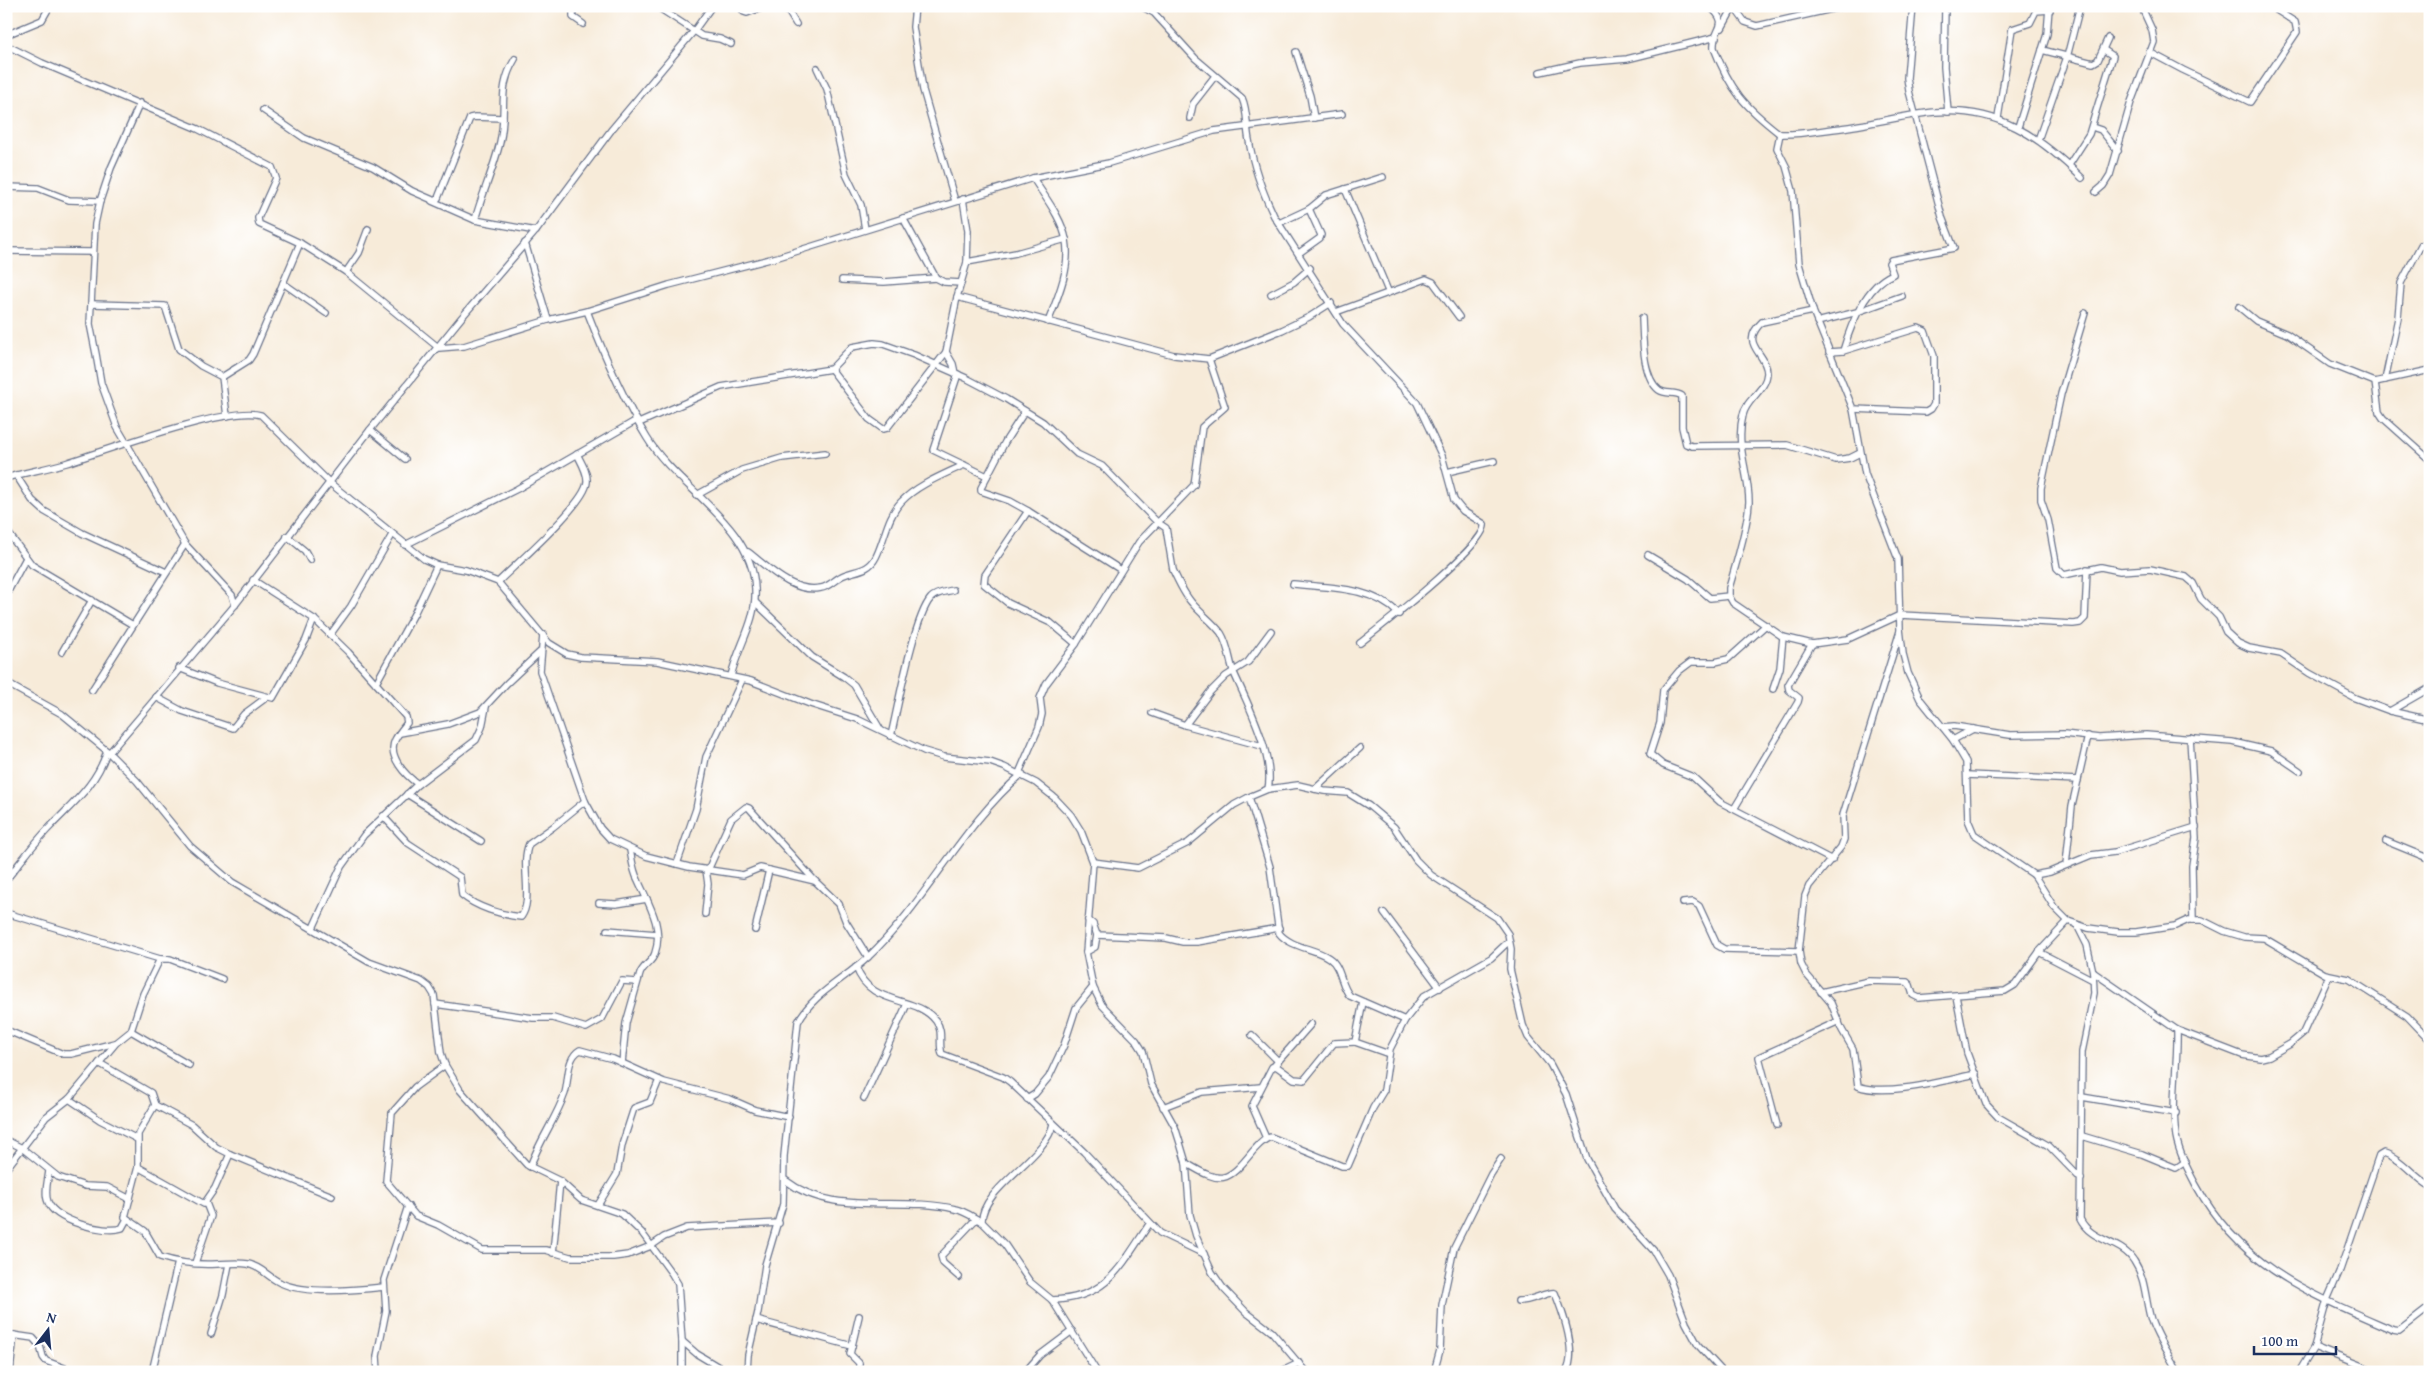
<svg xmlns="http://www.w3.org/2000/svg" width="2436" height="1378" font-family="'Gentium Book Plus',serif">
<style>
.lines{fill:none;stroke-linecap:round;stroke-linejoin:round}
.minor-casing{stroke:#687189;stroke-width:8}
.minor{stroke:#fff;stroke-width:5.5}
</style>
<rect width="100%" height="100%" fill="#fff"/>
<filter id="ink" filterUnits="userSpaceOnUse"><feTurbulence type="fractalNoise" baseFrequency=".02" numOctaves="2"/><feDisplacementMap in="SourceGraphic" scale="10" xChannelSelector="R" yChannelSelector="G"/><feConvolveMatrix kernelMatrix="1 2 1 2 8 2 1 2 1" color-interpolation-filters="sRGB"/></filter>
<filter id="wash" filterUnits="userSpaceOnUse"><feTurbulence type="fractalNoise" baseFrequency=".0096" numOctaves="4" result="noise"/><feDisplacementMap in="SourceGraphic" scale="20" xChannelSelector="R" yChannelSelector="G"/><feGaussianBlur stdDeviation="1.12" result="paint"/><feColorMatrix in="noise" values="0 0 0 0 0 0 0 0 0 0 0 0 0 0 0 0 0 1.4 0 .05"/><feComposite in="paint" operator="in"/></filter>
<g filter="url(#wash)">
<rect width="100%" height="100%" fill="#f7ebd9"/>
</g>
<g filter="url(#ink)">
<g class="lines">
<defs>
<g id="minor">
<polyline points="573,6 573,17 583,24"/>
<polyline points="656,6 702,36 720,39 731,44"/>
<polyline points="740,6 744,12 747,13 767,6"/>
<polyline points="785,6 796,24"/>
<polyline points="915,6 913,27 923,90 955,201"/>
<polyline points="1041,6 1047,6"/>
<path d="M 1141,6 L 1154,13 L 1195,58 L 1242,98 C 1248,111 1246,126 1249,140 C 1253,166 1263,193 1274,216 L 1343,324 L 1417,403 L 1442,456 L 1454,500 L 1463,511 L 1484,524 C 1489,543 1379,628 1360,643"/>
<path d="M 1709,6 C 1733,26 1712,28 1714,48 C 1730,90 1745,107 1780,134 C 1800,135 1821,130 1841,128 C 1872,124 1903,115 1935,112 C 1998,107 2039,136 2082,178"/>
<polyline points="1945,6 1944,67 1948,112"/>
<polyline points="1734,7 1745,22 1757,26 1845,6"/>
<polyline points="1722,28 1734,6"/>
<polyline points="6,35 42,20 50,6"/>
<polyline points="6,45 42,63 198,129 272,167 276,178 258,218 259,224 300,243 346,272 439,348 464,346 548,320 587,311 669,285 778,257 1033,178 1109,163 1214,131 1342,114"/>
<polyline points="2042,50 2093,63 2098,60 2108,38"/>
<polyline points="1296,52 1310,96 1314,118"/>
<polyline points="2149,52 2183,70 2250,102 2297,32 2295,22 2270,6"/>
<polyline points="817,68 827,89 846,174 861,205 865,229"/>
<polyline points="1540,72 1580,63 1627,59 1716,37"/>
<polyline points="140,103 111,168 100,201 95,224 90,324 96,354 101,383 117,427 127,444 185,544 232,595 235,605"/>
<polyline points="263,110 304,138 373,167 412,191 435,201 438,198 470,118 475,117 503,118"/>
<polyline points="1190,118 1193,104 1215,76"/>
<polyline points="1998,118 2012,29 2030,23 2036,11 2050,10"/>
<polyline points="2018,127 2047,34 2049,8"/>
<polyline points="2092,127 2101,130 2118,151"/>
<polyline points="1780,134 1777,148 1786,166 1793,191 1799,264 1813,311 1853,409 1865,474 1898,559 1900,629 1903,654 1908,673 1920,699 1953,740 1966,762 1968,820 1974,834 2034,875 2054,907 2068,921 2088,928 2118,932 2136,932 2175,926 2188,920 2202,920 2224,931 2244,937 2264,938 2325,974 2349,979 2407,1016 2430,1040"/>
<polyline points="2038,140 2067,57 2080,6"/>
<polyline points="2069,165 2089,134 2113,56 2104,50"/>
<path d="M 1033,178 C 1044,196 1062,218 1066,240 C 1071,267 1058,297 1048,322"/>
<polyline points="6,187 38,188 69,200 100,201"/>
<polyline points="1345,189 1388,291"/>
<polyline points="2096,192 2103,186 2110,175 2131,102 2154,42 2152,30 2141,6"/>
<polyline points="432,201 475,220 536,231"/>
<polyline points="903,218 936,278 944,282 961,283"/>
<path d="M 475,220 C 482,194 494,168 500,142 C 508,109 496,90 515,59"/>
<polyline points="1279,223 1309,209 1326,195 1383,177"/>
<polyline points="525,243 548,320"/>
<polyline points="6,251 93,252"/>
<polyline points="1299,253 1320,238 1321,235 1309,209"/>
<polyline points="967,262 1016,253 1066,239"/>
<polyline points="346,272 359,253 368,229"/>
<polyline points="842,280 884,282 936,278"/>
<polyline points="283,283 326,313"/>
<polyline points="1271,294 1294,282 1310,268"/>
<polyline points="957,297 1174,355 1209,359 1282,330 1309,317 1331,303"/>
<polyline points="92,304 165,306 179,349 201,366 222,377 227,416"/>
<polyline points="2239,307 2256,321 2287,334 2330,364 2375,382 2379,412 2383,418 2430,460"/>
<path d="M 587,311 C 604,355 623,399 647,438 C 678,489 753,524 755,589 C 757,621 738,646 731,676"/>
<path d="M 1813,311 L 1762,322 C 1738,345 1767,352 1767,373 C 1766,391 1746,399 1743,415 C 1735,446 1749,472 1749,502 C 1748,526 1736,564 1729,588 L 1729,596 L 1733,603 L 1783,637 L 1812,644 L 1848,639 L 1900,615 L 2073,624 L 2080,623 L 2085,618 L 2087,569"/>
<polyline points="1336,312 1426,279 1433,282 1459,317"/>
<polyline points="2085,313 2061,394 2041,488 2041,500 2048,520 2057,568 2064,575 2101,567 2120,571 2150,569 2186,577 2193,583 2201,599 2219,617 2226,632 2238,643 2249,648 2281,654 2309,673 2355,698 2390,711 2430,720"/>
<path d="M 1642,318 C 1643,337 1642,377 1659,390 C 1666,395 1675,391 1682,396 L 1682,427 L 1686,444 L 1692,446 L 1787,445 L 1836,460 L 1850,458 L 1860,453"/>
<polyline points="1817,322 1857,312 1902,296"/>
<polyline points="1843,351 1918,328 1925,331 1934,356 1934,404 1931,409 1926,412 1853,409"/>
<polyline points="946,352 953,364 955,373"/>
<path d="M 1829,352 L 1843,351 C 1851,324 1865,286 1893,274 L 1889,263 L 1891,260 L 1954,248 L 1942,217 L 1909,91 L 1907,78 L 1913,6"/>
<polyline points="831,369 869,419 883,429 887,428 946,352 957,297 967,262 968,231 963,199"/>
<polyline points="958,374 933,450 987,476"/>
<polyline points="222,377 249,360 253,354 300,243"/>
<polyline points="2385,380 2398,318 2401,283 2421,245"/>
<polyline points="2375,382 2430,370"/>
<polyline points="1025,411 1005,442 981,488 981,491 1010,501 1028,511 1121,570"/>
<path d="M 639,423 L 721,387 L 831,369 L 852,347 L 874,343 L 883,344 L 914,355 L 966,378 L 1006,399 L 1043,422 L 1077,454 L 1102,466 L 1157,522 L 1166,528 L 1173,570 C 1178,581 1184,594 1192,603 C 1201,614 1213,622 1221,633 C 1229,646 1229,660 1234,673 C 1247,702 1275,757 1268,789"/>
<polyline points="370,430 405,459"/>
<polyline points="1447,472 1494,461"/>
<polyline points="16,475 32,500 44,511 82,533 166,572"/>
<path d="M 6,478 C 26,472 46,469 66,463 C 104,451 229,405 261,415 L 330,483 L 424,559 L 437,565 L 466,570 L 498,582 L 549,643 L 567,654 L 581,657 L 657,661 L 751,681 L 810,704 L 857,719 L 924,751 L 944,757 L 990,762 L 1004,767 L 1036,783 L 1055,798 L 1071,815 L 1081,831 L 1093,862 L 1086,952 L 1093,987 L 1102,1005 L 1136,1040 L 1143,1051 L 1151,1084 L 1175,1127 L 1180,1143 L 1186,1163 L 1190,1215 L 1196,1236 L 1212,1272 L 1223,1288 L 1246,1312 L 1272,1332 L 1306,1372"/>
<polyline points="697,495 742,470 782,458 825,453"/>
<polyline points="1028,511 985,575 984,584 1008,603 1051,623 1076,644"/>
<polyline points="6,530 32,565 133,625"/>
<polyline points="287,536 305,551 310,560"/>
<polyline points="405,545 517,489 637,420"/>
<path d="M 748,552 C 768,567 793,594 821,588 C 829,587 836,578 844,575 C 857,570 869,571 876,557 C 885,539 887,517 901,502 C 917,485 943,475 964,465"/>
<polyline points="1648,555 1688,579 1710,598 1729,596"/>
<path d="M 253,580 L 314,619 L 348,652 L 406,717 L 407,723 C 403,728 398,734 395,740 C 387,756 406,776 418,784"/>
<path d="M 498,582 C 516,564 586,503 587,482 C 588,473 581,462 577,454"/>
<path d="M 1293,584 C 1329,588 1372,586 1399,614"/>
<polyline points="6,595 26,558"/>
<polyline points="755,602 812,657 844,677 854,685 880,729"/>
<polyline points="1766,625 1728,659 1715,662 1691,662 1679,671 1663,690 1660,723 1650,754 1663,765 1693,777 1720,802 1832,860"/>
<path d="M 1900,631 L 1843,815 L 1844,839 L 1841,847 L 1809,886 L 1805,896 L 1799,951 L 1801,964 L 1806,974 L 1831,1003 L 1842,1030 L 1853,1049 L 1858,1086 C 1886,1097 1946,1080 1976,1074"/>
<polyline points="330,635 351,606 392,535"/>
<polyline points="543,635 540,671 585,801 600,828 610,839 646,856 689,867 743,875 760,868 815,881"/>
<polyline points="62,652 92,600"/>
<polyline points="179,668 217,683 273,698 306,640 314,619"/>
<polyline points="6,683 62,714 107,751 137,781 190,846 232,882 369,962 421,981 429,987 434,995 441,1053 445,1065 460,1090 527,1165 560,1181 581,1200 622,1214 642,1233 672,1274 678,1284 682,1341 697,1354 727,1372"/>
<polyline points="376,683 414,614 437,565"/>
<polyline points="1773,689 1780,668 1783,637"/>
<polyline points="92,690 185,544"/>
<polyline points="156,697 182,711 233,728 244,714 267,697"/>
<polyline points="2390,711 2430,688"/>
<polyline points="1152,713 1185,725 1262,746"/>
<polyline points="1185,725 1210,692 1226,676 1248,662 1271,631"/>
<polyline points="1943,727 1954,726 2010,735 2064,734 2099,738 2146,735 2232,742 2271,751 2300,771"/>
<polyline points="400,733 448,724 480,712 507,683 540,652"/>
<path d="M 891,736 C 898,706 914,617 931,598 C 937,592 946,592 953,590"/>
<polyline points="2190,738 2196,838 2192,866 2193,920"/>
<polyline points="1953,740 1973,729"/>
<polyline points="109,753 235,605 370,430 462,317 536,231 612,129 694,31 712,6"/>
<polyline points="1019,773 1039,727 1042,714 1040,698 1046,684 1076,644 1139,542 1194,485 1202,427 1225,407 1209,359"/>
<polyline points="1967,775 2078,780"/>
<polyline points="1315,789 1360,748"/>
<polyline points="407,794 481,841"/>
<path d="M 1249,797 L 1270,867 L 1279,933 C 1291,948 1315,948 1329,958 C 1342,967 1340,985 1350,996 L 1405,1020"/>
<polyline points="1734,809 1798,702 1799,698 1789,690 1788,685 1812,644"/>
<path d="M 383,816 L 408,843 L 460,877 L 462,895 C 476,907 501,915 521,917 C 534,900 520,864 529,844 L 553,827 L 585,801"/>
<polyline points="2386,841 2430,859"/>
<polyline points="1093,862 1138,868 1188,843 1234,805 1249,797 1268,789 1298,785 1324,791 1348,793 1369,806 1394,827 1416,860 1431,875 1497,918 1508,934 1511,949 1510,969 1523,1025 1528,1037 1550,1064 1566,1094 1587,1159 1615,1209 1654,1251 1668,1275 1686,1323 1698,1345 1723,1372"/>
<polyline points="677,864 696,809 706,757 742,680"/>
<polyline points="2066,865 2072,806 2088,736"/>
<polyline points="708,870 731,819 746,807 749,808 815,881 839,904 846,922 868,957"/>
<polyline points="2034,875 2050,872 2091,855 2115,852 2196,827"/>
<path d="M 6,880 C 20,863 34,843 50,827 C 73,803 97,784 107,751"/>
<polyline points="599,903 616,904 647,899"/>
<polyline points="1683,903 1693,902 1699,906 1717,945 1724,949 1799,951"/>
<polyline points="6,913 160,959"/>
<polyline points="1384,913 1440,988"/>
<polyline points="705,914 708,884 706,870"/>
<polyline points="1088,920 1093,924 1097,935 1166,938 1183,942 1197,942 1279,928"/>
<path d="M 2077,925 L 2087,945 L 2093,972 L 2094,993 L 2082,1052 L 2080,1219 C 2091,1242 2121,1240 2134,1261 C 2146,1279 2145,1300 2151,1320 C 2157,1338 2169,1355 2178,1372"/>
<polyline points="313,928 341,867 364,835 418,784 476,740 482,727 486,707"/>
<polyline points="607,930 657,934"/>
<polyline points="755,930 769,870"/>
<polyline points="1086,952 1095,947 1097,935"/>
<polyline points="2039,952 2093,980"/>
<path d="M 856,967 C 870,1008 916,994 936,1021 C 944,1032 938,1043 942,1054 L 1003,1077 L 1010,1082 L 1084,1152 L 1160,1233 L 1204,1254"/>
<path d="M 2093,972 L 2177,1030 C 2178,1065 2171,1101 2176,1136 C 2179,1153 2188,1170 2196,1185 C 2241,1268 2311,1294 2393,1330 L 2399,1331 L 2430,1307"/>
<polyline points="1821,992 1869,981 1907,982 1910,985 1913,995 1919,998 2005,991 2015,985 2039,952 2068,921"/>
<polyline points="1956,996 1967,1053 1986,1104 1998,1117 2049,1146 2081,1179"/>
<polyline points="435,1004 533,1018 553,1018 586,1028 602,1019 622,981 637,982"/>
<polyline points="6,1030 63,1054 71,1054 115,1043"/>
<polyline points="2177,1030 2242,1055 2261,1058 2269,1056 2290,1044 2303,1033 2329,976"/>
<polyline points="131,1031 189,1065"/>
<polyline points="1252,1035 1278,1061"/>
<polyline points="1355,1042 1389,1054"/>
<polyline points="99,1063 151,1093 155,1105 192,1125 216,1147 230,1154 332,1196"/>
<path d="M 622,1063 L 626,1023 L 640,974 C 643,965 652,963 655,953 C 664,927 648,903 638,880 C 633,871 632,860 630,850"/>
<polyline points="445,1065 415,1087 392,1113 386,1181 416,1216 438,1225 482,1250 546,1250 570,1257 613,1257 628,1255 651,1246 664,1237 687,1228 779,1223"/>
<polyline points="1274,1066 1311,1024"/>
<polyline points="2082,1097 2176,1113"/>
<polyline points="864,1098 907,1004"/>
<polyline points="69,1099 100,1120 137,1139"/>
<polyline points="1027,1099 1035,1094 1049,1077 1064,1045 1076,1008 1093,987"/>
<path d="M 155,1105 L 138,1134 L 138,1167 L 125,1217 L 145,1231 L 160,1257 C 178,1263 198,1265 217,1264 C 228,1264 237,1262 248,1264 C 262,1267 269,1278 281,1283 C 306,1295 357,1290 384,1287"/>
<polyline points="1163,1107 1202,1092 1261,1087"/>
<path d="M 1053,1124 C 1047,1157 980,1189 982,1222 L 1005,1245 L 1030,1282 L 1052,1300 L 1097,1372"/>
<polyline points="1777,1125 1759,1057 1839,1021"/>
<polyline points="2082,1136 2142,1154 2176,1168 2185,1162"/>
<polyline points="1266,1138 1252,1106 1272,1067 1276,1066 1294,1079 1304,1080 1334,1043 1355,1042 1363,1002"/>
<polyline points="6,1140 22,1148 58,1177 85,1186 107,1187 130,1199"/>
<path d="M 1186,1163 C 1222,1185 1227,1183 1253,1151 C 1259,1145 1263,1139 1271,1137 L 1342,1166 L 1348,1166 L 1373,1108 L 1384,1090 L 1390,1049 L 1405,1020 L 1424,996 L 1491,958 L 1508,942"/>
<polyline points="138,1167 204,1204 215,1188 230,1154"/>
<path d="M 530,1167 C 539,1141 556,1119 565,1093 C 569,1080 566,1058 580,1050 L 613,1059 L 664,1082 L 730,1099 L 755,1110 L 789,1117"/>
<polyline points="6,1169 46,1117 69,1099 116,1043 131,1031 143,994 160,959 170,959 222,979"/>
<path d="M 49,1171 C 48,1180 44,1193 48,1202 C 55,1221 104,1234 122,1228 L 127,1219"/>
<path d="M 785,1180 C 834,1218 898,1195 955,1209 C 965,1211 973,1217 982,1222"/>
<polyline points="598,1205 617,1174 622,1145 634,1108 650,1102 659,1080"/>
<polyline points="553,1253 560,1181"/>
<polyline points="195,1263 211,1216 206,1203"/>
<polyline points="959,1277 943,1263 941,1256 976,1219"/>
<path d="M 1052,1300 C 1108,1299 1122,1264 1150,1223"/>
<path d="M 1518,1301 C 1530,1302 1548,1291 1555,1293 C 1563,1313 1578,1353 1566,1372"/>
<polyline points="859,1316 850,1354 859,1363 859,1372"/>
<polyline points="756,1320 852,1346"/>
<polyline points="6,1334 33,1338 40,1346 43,1357 46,1361 75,1372"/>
<polyline points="211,1334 223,1295 229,1264"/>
<polyline points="682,1341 682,1372"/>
<polyline points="2314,1347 2377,1372"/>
<polyline points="10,1372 14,1335"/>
<polyline points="152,1372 178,1262"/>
<polyline points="378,1372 377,1356 386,1311 384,1280 408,1206"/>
<path d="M 747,1372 L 748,1355 L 758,1312 L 765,1265 L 783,1204 L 784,1156 L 798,1022 C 812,994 845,979 867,958 C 926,903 961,826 1022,774"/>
<polyline points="1025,1372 1040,1355 1072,1331"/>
<polyline points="1280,1372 1299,1363"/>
<polyline points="1434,1372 1440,1350 1442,1305 1454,1248 1491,1174 1501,1159"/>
<path d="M 2299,1372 L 2314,1347 L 2327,1300 L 2340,1270 L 2379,1156 L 2384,1153 C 2401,1158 2414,1177 2430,1186"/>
</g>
</defs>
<use href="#minor" class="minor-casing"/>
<use href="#minor" class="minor"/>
</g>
</g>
<rect width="2436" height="1378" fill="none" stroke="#fff" stroke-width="25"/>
<g transform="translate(48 1330) rotate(16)" stroke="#ffffff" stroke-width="4" paint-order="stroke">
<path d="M0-4L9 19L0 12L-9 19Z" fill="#1b2f5e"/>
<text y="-8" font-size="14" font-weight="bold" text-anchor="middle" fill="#1b2f5e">N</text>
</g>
<path d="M2254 1346v8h82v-8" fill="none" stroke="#1b2f5e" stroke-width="2.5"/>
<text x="2261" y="1346" font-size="15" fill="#1b2f5e" stroke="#ffffff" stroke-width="4" paint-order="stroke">100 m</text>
</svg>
